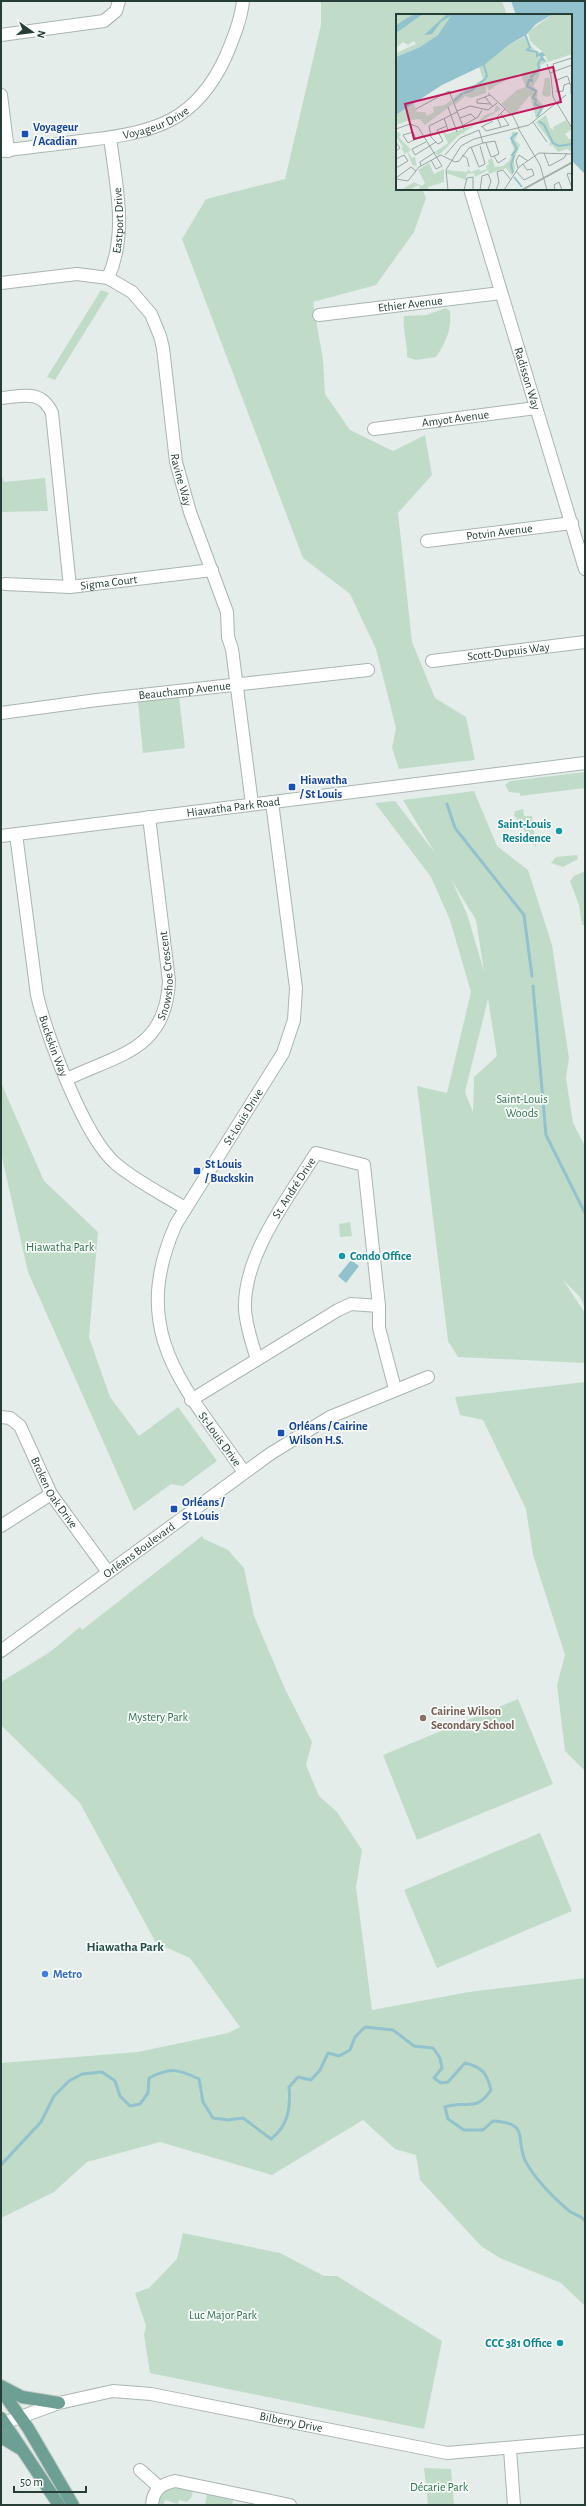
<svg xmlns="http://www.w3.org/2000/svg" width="586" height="2506" font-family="'Alegreya Sans',sans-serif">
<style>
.green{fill:#c0dcc9;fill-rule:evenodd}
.water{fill:#92c2cd}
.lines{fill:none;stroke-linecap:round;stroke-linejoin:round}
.stream{stroke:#92c2cd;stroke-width:3}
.minor-casing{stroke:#a8b5b1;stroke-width:14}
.major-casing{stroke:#c2c9c7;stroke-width:14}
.minor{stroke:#fff;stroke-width:12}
.major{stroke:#6d9f94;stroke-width:12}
.transit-dot{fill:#1a4fb4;stroke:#f6faf8;stroke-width:1.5}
.culture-dot{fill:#0f9aa8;stroke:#f6faf8;stroke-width:1.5}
.education-dot{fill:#8d6e63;stroke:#f6faf8;stroke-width:1.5}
.shop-dot{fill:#3f7fe0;stroke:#f6faf8;stroke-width:1.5}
.labels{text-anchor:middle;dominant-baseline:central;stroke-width:3.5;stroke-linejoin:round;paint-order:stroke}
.street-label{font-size:12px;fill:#253e38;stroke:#f6faf8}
.transit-label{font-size:12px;font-weight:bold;fill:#164399;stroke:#f6faf8;text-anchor:start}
.culture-label{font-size:12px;font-weight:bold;fill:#0d838f;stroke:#f6faf8;text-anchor:end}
.park-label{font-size:12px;fill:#33724d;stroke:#f6faf8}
.education-label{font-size:12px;font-weight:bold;fill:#785e54;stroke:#f6faf8;text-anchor:start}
.shop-label{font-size:12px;font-weight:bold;fill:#366cbe;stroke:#f6faf8;text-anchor:start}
.neighbourhood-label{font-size:13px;font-weight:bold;fill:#234f46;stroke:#f6faf8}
.inset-river{fill:none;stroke:#92c2cd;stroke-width:2}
.inset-road{fill:none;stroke:#98a7a3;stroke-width:1}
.view{fill:#c2185b;fill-opacity:0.15;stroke:#c2185b;stroke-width:2}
.inset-edge{fill:none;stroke:#253e38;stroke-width:2}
</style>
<rect width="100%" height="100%" fill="#e5edea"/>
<g class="green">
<polygon points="321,1 502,1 507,15 397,15 397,189 422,189 426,198 414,232 376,285 313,302 323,360 325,394 350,430 393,451 425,435 432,475 398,513 412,642 435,698 466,717 475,760 399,769 392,748 396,728 376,649 350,594 303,558 182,239 206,199 285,179 321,25"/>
<polygon points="101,290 109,293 55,380 47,377"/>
<path d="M 446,308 L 450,311 C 452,329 446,342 436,357 L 416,360 L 407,357 C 408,343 402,330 404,316 L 426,315 Z"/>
<polygon points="1,475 4,482 45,478 48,511 1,512"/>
<polygon points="179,697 185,748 143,753 138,702"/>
<polygon points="585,772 585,788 520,796 520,793 509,792 505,785 510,781"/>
<path d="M 474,791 L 497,846 L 528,870 L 552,945 L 569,1058 L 566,1078 L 573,1123 L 585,1146 L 585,1308 L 580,1297 L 563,1280 L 585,1313 L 585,1363 L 458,1357 L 448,1341 L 417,1086 L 447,1093 L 471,992 L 450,920 L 431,877 L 375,803 L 395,801 L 435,853 L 403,800 ZM 452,881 L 476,920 L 484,971 L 467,914 ZM 488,999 L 497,1056 L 474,1077 L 473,1112 L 465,1092 Z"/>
<polygon points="523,809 524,816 532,816 536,848 514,815 515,811"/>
<polygon points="577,855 578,859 563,867 551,863 556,857"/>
<polygon points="585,871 585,925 582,925 579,905 570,881 574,876"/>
<polygon points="1,1083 44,1181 98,1232 89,1337 110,1397 139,1436 178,1407 217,1461 183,1486 171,1484 134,1511 28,1272 1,1153"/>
<polygon points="350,1222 352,1236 340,1237 339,1224"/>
<polygon points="585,1382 585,1771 565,1751 557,1685 565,1655 533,1555 526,1509 483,1420 460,1415 455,1397"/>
<polygon points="202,1536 204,1539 228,1550 244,1568 254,1616 285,1689 312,1742 306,1765 319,1796 337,1812 362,1850 356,1887 372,2010 469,1992 585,1978 585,2306 561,2283 500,2258 481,2246 420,2180 416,2155 395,2149 363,2120 272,2175 160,2142 87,2162 54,2192 1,2218 1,2063 138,2052 228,2033 240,2027 190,1958 156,1943 80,1803 1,1725 1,1682 50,1652 80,1627 82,1630"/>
<polygon points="518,1699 553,1784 417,1840 383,1755"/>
<polygon points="540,1833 572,1911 437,1968 404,1890"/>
<polygon points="183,2233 280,2253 324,2276 337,2276 442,2341 424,2429 150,2373 144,2335 146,2326 135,2293 149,2288 177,2259"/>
<polygon points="424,2468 451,2469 454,2505 428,2505"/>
<path d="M 176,2487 L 193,2491 L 191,2498 L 187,2502 L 179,2500 L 178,2504 L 165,2500 L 163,2505 L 158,2505 C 159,2495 166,2488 176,2487 Z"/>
<polygon points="207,2494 233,2500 232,2505 205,2504"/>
</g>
<g class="water">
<polygon points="511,1 585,1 585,174 571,160 571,15 516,15"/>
<polygon points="351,1260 359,1266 346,1283 338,1276"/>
</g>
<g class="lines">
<g class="stream">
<polyline points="447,804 455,828 524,915 532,976"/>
<polyline points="533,986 546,1135 585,1213"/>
<path d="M 1,2165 L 41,2122 L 54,2096 L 69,2081 L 82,2074 L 102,2072 L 115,2081 L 120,2096 L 130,2106 L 140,2104 L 148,2093 L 149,2078 C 171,2067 178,2069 199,2079 L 203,2102 L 213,2118 L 228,2120 L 243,2118 L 271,2139 C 288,2126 291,2108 289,2087 L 298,2077 L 311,2080 L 320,2070 L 328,2053 L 339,2056 L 350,2050 L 355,2037 L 365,2027 L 393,2030 L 414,2046 L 433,2048 L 440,2058 L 442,2068 L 434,2078 L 441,2083 L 448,2082 L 465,2063 C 482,2067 487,2073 491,2090 C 475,2114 466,2099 445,2107 L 448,2119 L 464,2130 L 483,2130 L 493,2121 C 533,2123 513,2141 527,2164 C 537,2181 553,2197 568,2210 C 573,2215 581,2215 585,2221"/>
</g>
<defs>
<g id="minor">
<polyline points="1,35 104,21 116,11 119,1"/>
<polyline points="1,95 8,151"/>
<path id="s1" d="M 1,151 C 30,147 60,144 89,140 C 155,132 196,122 226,56 C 233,39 241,20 243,1"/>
<path id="s2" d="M 470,189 L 585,569"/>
<path id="s3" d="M 108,278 C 128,234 116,184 110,138"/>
<path id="s4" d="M 1,283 L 77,274 L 108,278 L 132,292 L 151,314 L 160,336 L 163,348 L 176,462 L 190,512 L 227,612 L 228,637 L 232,649 L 252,804"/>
<path id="s5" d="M 319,315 L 501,293"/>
<path d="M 1,398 C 23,396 41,389 52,413 L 70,587"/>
<path id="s6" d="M 374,429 L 536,408"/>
<path id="s7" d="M 427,541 L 572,523"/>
<path id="s8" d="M 5,584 L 70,587 L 212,570"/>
<path id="s9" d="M 432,661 L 585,642"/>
<path id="s10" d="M 1,713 L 97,700 L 368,670"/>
<path id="s11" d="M 16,834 L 37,995 C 47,1036 84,1137 116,1164 C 136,1181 162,1194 185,1208"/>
<path id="s12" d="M 1,836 L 585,763"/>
<path id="s13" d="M 67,1079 C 119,1054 166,1050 169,981 L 149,817"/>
<path id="s14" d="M 257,1359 C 252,1344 246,1326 245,1309 C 243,1255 289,1197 316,1153 L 364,1165 L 379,1306 L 379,1328 L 395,1389"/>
<polyline points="191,1400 338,1310 351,1304 379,1306"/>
<path id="s15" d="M 1,1417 L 10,1418 L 20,1426 L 51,1494 L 108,1572"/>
<path id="s16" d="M 244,1472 C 186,1388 127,1334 176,1224 L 283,1053 L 294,1020 L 296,988 L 272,802"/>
<polyline points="1,1526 51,1494"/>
<path id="s17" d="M 1,1651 L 270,1454 L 330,1417 L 428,1377"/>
<path id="s18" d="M 1,2424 L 59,2403 L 113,2391 L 151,2394 L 447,2453 L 585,2441"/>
<polyline points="510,2449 514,2505"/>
<polyline points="140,2470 159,2487"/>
<path d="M 152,2505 C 153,2490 161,2484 175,2481 L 290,2505"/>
</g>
<g id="major">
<polyline points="1,2386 22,2397 59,2403"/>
<polyline points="1,2390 28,2428 73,2505"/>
<polyline points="1,2418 59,2505"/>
<polyline points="1,2437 19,2448"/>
</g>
</defs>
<use href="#minor" class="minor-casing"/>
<use href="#major" class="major-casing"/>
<use href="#minor" class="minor"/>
<use href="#major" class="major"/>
</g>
<g class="transit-dot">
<rect x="21" y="130" width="8" height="8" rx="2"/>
<rect x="288" y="783" width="8" height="8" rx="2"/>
<rect x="193" y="1167" width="8" height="8" rx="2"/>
<rect x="277" y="1429" width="8" height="8" rx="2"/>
<rect x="170" y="1505" width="8" height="8" rx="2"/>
</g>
<g class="culture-dot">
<circle cx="559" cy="831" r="4"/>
<circle cx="342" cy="1256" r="4"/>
<circle cx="560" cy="2343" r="4"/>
</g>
<circle class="education-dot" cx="423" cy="1718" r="4"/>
<circle class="shop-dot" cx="45" cy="1974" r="4"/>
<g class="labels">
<g class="street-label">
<text stroke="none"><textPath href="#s1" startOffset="158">Voyageur Drive</textPath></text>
<text stroke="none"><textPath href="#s3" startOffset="59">Eastport Drive</textPath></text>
<text stroke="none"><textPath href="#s5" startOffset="92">Ethier Avenue</textPath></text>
<text stroke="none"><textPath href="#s2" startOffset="198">Radisson Way</textPath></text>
<text stroke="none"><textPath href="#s6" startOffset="82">Amyot Avenue</textPath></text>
<text stroke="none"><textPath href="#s4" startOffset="334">Ravine Way</textPath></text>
<text stroke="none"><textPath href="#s7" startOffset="73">Potvin Avenue</textPath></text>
<text stroke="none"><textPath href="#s8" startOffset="104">Sigma Court</textPath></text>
<text stroke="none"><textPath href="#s9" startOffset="77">Scott-Dupuis Way</textPath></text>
<text stroke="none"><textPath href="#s10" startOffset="185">Beauchamp Avenue</textPath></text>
<text stroke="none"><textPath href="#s12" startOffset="234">Hiawatha Park Road</textPath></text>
<text stroke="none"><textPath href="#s13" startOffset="158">Snowshoe Crescent</textPath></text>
<text stroke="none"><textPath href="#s11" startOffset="216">Buckskin Way</textPath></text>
<text stroke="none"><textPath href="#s16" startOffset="401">St-Louis Drive</textPath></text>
<text stroke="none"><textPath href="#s14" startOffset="184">St. André Drive</textPath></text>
<text transform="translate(220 1439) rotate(54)">St-Louis Drive</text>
<text stroke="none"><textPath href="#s15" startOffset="97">Broken Oak Drive</textPath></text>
<text stroke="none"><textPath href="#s17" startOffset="171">Orléans Boulevard</textPath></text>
<text stroke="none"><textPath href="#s18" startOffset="298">Bilberry Drive</textPath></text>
</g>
<g class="transit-label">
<text x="33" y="127">Voyageur<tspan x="33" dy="14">/ Acadian</tspan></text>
<text x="300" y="780">Hiawatha<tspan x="300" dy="14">/ St Louis</tspan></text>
<text x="205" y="1164">St Louis<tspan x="205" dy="14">/ Buckskin</tspan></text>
<text x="289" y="1426">Orléans / Cairine<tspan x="289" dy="14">Wilson H.S.</tspan></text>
<text x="182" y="1502">Orléans /<tspan x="182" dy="14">St Louis</tspan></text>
</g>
<g class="culture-label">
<text x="551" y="824">Saint-Louis<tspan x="551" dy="14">Residence</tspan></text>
<text x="350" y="1256" text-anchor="start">Condo Office</text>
<text x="552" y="2343">CCC 381 Office</text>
</g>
<g class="park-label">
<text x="522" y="1099">Saint-Louis<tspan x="522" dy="14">Woods</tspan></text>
<text x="60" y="1247">Hiawatha Park</text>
<text x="158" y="1717">Mystery Park</text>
<text x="223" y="2315">Luc Major Park</text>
<text x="439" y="2487">Décarie Park</text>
</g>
<g class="education-label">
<text x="431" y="1711">Cairine Wilson<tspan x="431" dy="14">Secondary School</tspan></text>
</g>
<g class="shop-label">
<text x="53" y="1974">Metro</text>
</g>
<g class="neighbourhood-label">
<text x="125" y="1947">Hiawatha Park</text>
</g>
</g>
<g transform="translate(396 14)">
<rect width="176" height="176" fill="#e5edea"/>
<path d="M 0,0 L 61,0 L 41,22 L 24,33 L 0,43 L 0,39 L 20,30 L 18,27 L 12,31 L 7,28 L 0,34 L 0,19 L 4,16 L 0,16 ZM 157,0 L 176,0 L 176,40 L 152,48 L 148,39 L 134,27 L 132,18 ZM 130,22 L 133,30 L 140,37 L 148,40 L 146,43 L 151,48 L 145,51 L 143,63 L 137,72 L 142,77 L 141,84 L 148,93 L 143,102 L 140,104 L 134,81 L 118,101 L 105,90 L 121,76 L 130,73 L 124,59 L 99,72 L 93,77 L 90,70 L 90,79 L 75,84 L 69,82 L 59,91 L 57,85 L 61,81 L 87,65 L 83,53 L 114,30 ZM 149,64 L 154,64 L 155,81 L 151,83 L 146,81 ZM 55,86 L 57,90 L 29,111 L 24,105 L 14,106 L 0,111 L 0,101 L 18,90 L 21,98 L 29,98 L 31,102 L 38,98 L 37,93 L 49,91 ZM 100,91 L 105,95 L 68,118 L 69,121 L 67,119 L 62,122 L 42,142 L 39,138 L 52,129 L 45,115 L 51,120 L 79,111 L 89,101 L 98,98 ZM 150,101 L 154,114 L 158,116 L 157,113 L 170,106 L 176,115 L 169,120 L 173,125 L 176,125 L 176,138 L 171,135 L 162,138 L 156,131 L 153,132 L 154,127 L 140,108 ZM 0,118 L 3,118 L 5,121 L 3,123 L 15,136 L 12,138 L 16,144 L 19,143 L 21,154 L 19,151 L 17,152 L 11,138 L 9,140 L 5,134 L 7,133 L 0,123 ZM 116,118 L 123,118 L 119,126 L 124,131 L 118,146 L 119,155 L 116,162 L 110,154 L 93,160 L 92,156 L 79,163 L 78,159 L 71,160 L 70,166 L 50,159 L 51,156 L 71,158 L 72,155 L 75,158 L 83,155 L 84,157 L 91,155 L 90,152 L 93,150 L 92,146 L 96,144 L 99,153 L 107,152 L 113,147 L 118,135 L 115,128 ZM 33,149 L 38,160 L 48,155 L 48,168 L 32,173 L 33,176 L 24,176 L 23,171 L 13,176 L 7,175 L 18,168 L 26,172 L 29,169 L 22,156 Z" fill="#c0dcc9"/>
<path d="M 18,0 L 27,0 L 0,19 L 0,11 ZM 51,0 L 157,0 L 140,10 L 130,21 L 114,30 L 88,51 L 46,71 L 0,101 L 0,43 L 24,33 L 42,21 L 55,2 L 45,8 L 36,20 L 28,21 Z" fill="#92c2cd"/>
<path class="inset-river" d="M 129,20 L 134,33 L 131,36 L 141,38 L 141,42 L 146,39 L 148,41 L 145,42 L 148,46 L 145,45 L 142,50 L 143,55 L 135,63 L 136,67 L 133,66 L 131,72 L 140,77 L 137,84 L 140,86 L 139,90 L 146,94 L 141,103M 68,79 L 76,76 L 89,65 L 91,62 L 88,51M 58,87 L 67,79M 143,107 L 148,111 L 157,129 L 163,132 L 176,130M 117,159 L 115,151 L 118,142 L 116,141 L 121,135 L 115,124 L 121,119M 118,163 L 126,173"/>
<path class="inset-road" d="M 151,50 L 155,62 L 157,83 L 176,114M 159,57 L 157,50 L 176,44M 154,59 L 176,51M 174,69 L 168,71 L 167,77 L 161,78 L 161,66 L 171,62 L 172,63 L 174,70 L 175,71 L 175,80M 92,79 L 117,102 L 123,114M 94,81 L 81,86 L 81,89 L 94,90M 89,83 L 97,93M 52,93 L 61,118M 20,95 L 53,77 L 68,115M 61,97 L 74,92 L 92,96 L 101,89M 48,104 L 52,116M 64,104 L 75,100 L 80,105M 137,108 L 151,128M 51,112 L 41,116 L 47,127 L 42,130 L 35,123 L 33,112 L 61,98M 66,112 L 82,103 L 86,96M 86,112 L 90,117 L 113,111 L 105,100M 85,113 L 97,107M 105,113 L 101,103 L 109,95M 122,114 L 144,151 L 151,176M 0,115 L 14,110 L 22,113 L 46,152 L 40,155 L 35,146M 83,116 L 87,129M 20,125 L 17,118 L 7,121 L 12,129 L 26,122M 0,128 L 4,134 L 0,137M 30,128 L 16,135 L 19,141 L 40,128M 87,129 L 99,127 L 103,140 L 98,142M 90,129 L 95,143 L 98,142M 75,133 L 83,153 L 89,150 L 84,132M 148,139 L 153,152 L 168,144 L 171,139M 49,141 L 64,124 L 83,116M 66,141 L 71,144 L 73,153M 98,142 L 102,149 L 110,144M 0,145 L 8,141 L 12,147 L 0,154M 59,148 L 63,147 L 73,134 L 87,129M 25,152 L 24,148 L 39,138M 122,154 L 120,147 L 123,141 L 132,147M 120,157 L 128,166 L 138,161 L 136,155 L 131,156 L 127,150M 176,162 L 174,159 L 171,160 L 176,174M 0,164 L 15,153 L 20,157M 0,165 L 12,167 L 23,153 L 45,141 L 59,148M 52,176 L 50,156 L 65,132 L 78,125 L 133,111 L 170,81M 68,176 L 71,164 L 77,163 L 77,176M 84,176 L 86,162 L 92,160 L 95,167 L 92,176M 100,176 L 103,168 L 101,158 L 107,156 L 115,166M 108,176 L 123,153 L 143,139 L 176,140M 125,176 L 176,148M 127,176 L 176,149M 159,176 L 158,171 L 163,168 L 166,176"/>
<path class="view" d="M 157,53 L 165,88 L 18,125 L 9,90 Z"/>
<rect width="176" height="176" class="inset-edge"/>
</g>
<rect width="586" height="2506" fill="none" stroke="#253e38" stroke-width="4"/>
<g transform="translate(32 32) rotate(104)" stroke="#f6faf8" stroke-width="3" paint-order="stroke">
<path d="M0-3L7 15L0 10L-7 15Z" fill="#253e38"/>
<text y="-6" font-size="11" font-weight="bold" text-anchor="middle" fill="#253e38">N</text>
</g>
<path d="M14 2486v6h72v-6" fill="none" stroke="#253e38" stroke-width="2"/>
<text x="20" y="2486" font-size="12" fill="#253e38" stroke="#f6faf8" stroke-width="3" paint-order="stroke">50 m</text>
</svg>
